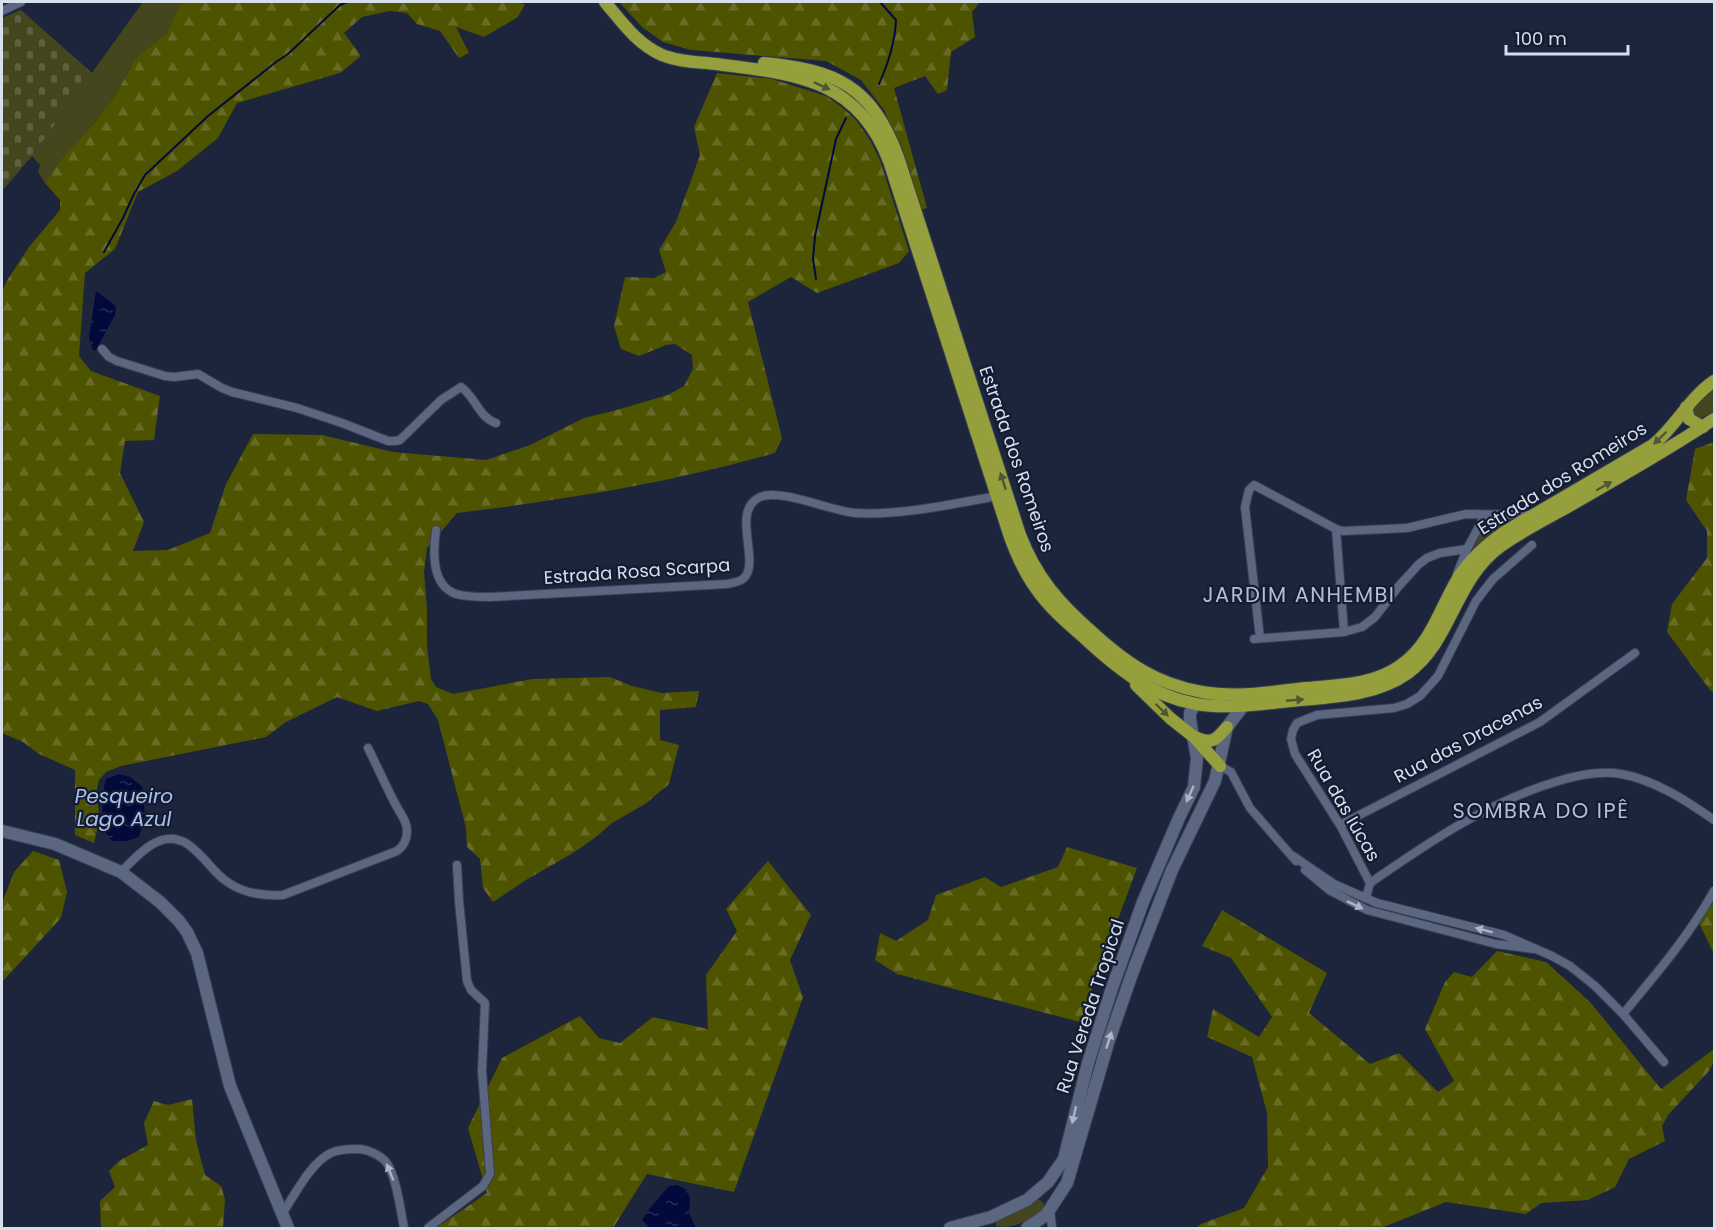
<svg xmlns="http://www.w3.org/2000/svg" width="1716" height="1230" font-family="Poppins,sans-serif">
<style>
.green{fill:#44471e}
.forest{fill:url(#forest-firs)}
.cemetery{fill:url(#cemetery-stones)}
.water{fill:url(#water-ripples)}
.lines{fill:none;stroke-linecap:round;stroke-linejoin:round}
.stream{stroke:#020a3c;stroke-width:2}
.street-casing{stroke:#394052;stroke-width:10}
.secondary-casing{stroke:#394052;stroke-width:14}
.primary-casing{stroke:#394052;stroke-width:14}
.street{stroke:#5b6780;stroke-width:8}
.secondary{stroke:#5b6780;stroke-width:12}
.primary{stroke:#959f3b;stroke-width:12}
.oneway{fill:#4e5736}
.oneway2{fill:#acb4c6}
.labels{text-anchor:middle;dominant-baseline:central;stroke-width:4.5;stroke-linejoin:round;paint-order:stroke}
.street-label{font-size:18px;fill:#d7deec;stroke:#131c31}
.water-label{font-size:20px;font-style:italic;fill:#aac0f2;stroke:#131c31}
.quarter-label{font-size:21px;letter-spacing:1.5px;fill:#b2bfdc;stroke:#131c31}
</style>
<defs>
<pattern id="forest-firs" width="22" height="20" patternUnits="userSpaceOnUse" patternTransform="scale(1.5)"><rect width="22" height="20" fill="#4e5300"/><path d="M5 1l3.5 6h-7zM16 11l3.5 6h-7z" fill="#676b25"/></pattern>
<pattern id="cemetery-stones" width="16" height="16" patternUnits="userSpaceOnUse" patternTransform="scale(1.5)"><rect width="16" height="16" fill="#44471e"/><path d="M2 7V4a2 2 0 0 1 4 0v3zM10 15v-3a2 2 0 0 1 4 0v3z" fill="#5e613f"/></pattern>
<pattern id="water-ripples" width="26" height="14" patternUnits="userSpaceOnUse" patternTransform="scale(1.5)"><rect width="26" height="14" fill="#020a3c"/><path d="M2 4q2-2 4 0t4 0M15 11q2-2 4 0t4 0" fill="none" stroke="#262d58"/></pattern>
</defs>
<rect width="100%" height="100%" fill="#1c253b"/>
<g class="green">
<polygon points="143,2 181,2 167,33 135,59 115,96 89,129 62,158 45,183 38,172 40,165 32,156"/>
<polygon points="1714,388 1714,412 1701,418 1694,416 1693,409 1703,397"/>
<path d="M 1493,519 L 1507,519 L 1510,523 L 1463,562 C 1471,548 1478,526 1493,519 Z"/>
<path d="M 1038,1199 L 1043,1202 L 1045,1208 C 1032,1219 1013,1230 996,1226 L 996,1221 Z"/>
</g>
<g class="forest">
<path d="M 181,2 L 515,2 L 525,4 L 518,17 L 484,37 L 456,27 L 469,53 L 459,58 L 440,31 L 417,24 L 407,13 L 390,11 L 362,17 L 344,33 L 361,56 L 340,73 L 237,103 L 218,138 L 177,171 L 138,192 L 115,249 L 85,273 L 79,356 L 91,371 L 160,396 L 154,440 L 125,441 L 120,473 L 144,522 L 133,551 L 168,550 L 210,533 L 226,484 L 253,434 L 322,435 L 393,452 L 486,460 L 530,445 L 584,418 L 613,411 L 668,395 L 684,386 L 693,369 L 692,355 L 675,344 L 666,345 L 639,356 L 621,349 L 614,326 L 625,277 L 654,278 L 666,272 L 659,250 L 676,222 L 700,155 L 694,127 L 717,73 L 772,79 L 826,96 L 843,108 L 856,120 L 870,140 L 880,160 L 909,251 L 899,263 L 817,293 L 791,277 L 748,302 L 782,438 L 775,453 C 671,483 564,500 457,513 L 427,548 L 424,572 L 427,609 L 427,646 L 431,679 L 436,687 L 453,694 L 532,679 L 610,677 L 632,686 L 662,693 L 699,691 L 696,707 L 660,710 L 660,740 L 679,745 L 669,784 L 645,804 L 612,823 L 596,837 L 573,853 L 526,880 L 493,902 L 483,888 L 480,859 L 467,847 L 466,828 L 438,720 L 428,704 L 419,701 L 377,711 L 337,697 L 286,722 L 266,737 L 121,766 L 106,772 L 99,780 L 96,794 L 100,818 L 94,843 L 75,835 L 75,770 L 39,754 L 23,742 L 2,733 L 2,293 L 6,282 L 29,247 L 60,210 L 60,200 L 45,183 L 62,158 L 89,129 L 115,96 L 135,59 L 167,33 Z"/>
<polygon points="619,2 980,2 972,12 975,37 951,52 947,90 938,94 925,76 894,88 927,208 920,210 885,111 861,80 826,61 691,50 663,42 642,27"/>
<polygon points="1714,442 1714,693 1710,690 1667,632 1672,604 1707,558 1707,531 1686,500 1695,449"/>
<polygon points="1067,847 1137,868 1080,1022 897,974 875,960 880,933 896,941 928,920 936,895 985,877 1001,887 1058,867"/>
<polygon points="33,851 59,860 67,892 61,918 2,982 2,903 14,872"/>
<polygon points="768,861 811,915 790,960 803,997 734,1192 647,1174 613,1228 436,1228 487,1193 468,1128 502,1058 580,1016 599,1038 620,1043 653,1017 708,1029 706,975 737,931 726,909"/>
<polygon points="1714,895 1714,954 1699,923"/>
<polygon points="1222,910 1327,973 1309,1013 1370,1064 1399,1053 1438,1092 1454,1081 1425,1029 1445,982 1454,972 1472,977 1497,951 1546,962 1590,1002 1661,1089 1714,1049 1714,1062 1709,1071 1668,1115 1662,1126 1665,1141 1629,1159 1615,1187 1588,1200 1541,1203 1526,1214 1446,1202 1381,1228 1196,1228 1201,1224 1244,1208 1268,1167 1267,1113 1252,1057 1207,1037 1213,1009 1259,1037 1272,1017 1231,958 1202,946"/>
<polygon points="192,1099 196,1140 205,1175 221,1186 225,1199 223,1228 101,1228 100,1201 115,1187 109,1171 119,1161 148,1145 144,1123 154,1101 168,1105"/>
</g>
<polygon class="cemetery" points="21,10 92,73 32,156 2,191 2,18"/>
<g class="water">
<polygon points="96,291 116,306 115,315 96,350 93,351 89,337"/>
<path d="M 119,774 L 130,777 L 142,786 L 145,815 L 139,837 L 127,841 L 113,841 C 111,839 107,837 106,834 C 101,824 102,789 106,779 Z"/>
<polygon points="677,1185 687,1190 690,1198 689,1213 696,1228 650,1228 642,1220 650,1208 669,1186"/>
</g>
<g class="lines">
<g class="stream">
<path d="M 879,84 C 888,64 895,43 896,20 L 880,2"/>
<polyline points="104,252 123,218 134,194 145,175 208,116 276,62 288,54 340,5 347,2"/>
<polyline points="816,279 813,259 815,236 836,139 846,118"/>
</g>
<defs>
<g id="street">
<polyline points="2,11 21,2"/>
<path d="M 102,349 L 109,357 L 117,361 L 165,376 L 174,377 L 198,374 L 222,388 L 232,392 L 297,408 L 342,423 L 388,441 L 395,441 L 400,440 L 441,400 L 461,387 C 475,396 479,418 496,423"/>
<polyline points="1336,529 1344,632"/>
<path d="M 436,530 C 433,552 431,585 456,594 C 467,597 479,597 490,597 L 727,584 C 732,583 740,582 744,578 C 761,561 730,511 760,497 C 780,488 831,511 855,513 C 899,516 953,504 997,496"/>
<polyline points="1457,574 1467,549 1485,515"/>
<polyline points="1260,638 1245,507 1249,490 1254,485 1336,529 1343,531 1407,528 1466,514 1530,515"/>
<polyline points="1254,639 1344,632 1362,627 1375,617 1398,587 1419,564 1427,558 1440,553 1467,549"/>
<polyline points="1220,766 1231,772 1250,808 1296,861"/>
<polyline points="1340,825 1540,722 1635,653"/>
<polyline points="1293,856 1334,884 1377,903 1504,935 1552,956 1570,966 1595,986 1623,1014 1664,1062"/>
<polyline points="1305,870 1329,890 1367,910 1496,944 1533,949"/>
<path d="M 121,872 C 136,857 159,829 184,842 C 192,846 199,854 205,860 C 212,868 220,878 229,883 C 245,894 264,896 283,895 L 397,851 C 404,846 407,839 407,831 C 407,822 402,816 398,809 C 387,789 378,768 368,748"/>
<path d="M 1370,883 C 1429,842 1488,802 1558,781 C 1578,775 1600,770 1621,774 C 1655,780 1687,801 1714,820"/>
<polyline points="1366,898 1370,883 1340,825 1295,754 1291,739 1293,730 1297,723 1317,715 1394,708 1407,704 1420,696 1438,676 1476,601 1493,579 1532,545"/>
<path d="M 1623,1014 C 1656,974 1689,936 1714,891"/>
<polyline points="1050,1210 1052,1228"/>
<path d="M 282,1214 C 294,1196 311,1162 331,1153 C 339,1149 349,1149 358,1149 C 367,1149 380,1155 386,1162 C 396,1174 401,1212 404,1228"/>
<polyline points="428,1228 483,1186 490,1174 482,1071 485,1003 471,990 467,981 459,901 457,865"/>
</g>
<g id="secondary">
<polyline points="2,831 55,844 121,872 160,902 179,921 187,932 197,953 230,1086 288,1228"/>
<polyline points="950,1228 991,1217 1027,1200 1048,1182 1064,1159 1088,1063 1112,988 1143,902 1179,818 1194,787 1197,758 1190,720 1190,713 1195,704"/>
<polyline points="1027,1228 1046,1215 1067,1183 1108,1043 1133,971 1172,870 1215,781 1227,727 1244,705"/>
</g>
<g id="primary">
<path d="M 605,2 C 622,22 637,44 662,55 C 679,62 698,62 716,64 C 793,74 857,77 889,161 L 1010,537 C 1017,556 1025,574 1037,590 C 1049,607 1065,621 1081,635 C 1114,666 1150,696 1196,704 C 1230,710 1266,703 1300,700 C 1336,697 1377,695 1408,673 C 1453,640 1453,581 1501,546 C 1522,531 1548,518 1571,505 C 1619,477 1668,450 1714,419"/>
<path d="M 764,63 C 836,70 872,86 898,157 L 1020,535 C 1036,577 1059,603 1092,632 C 1126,663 1156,684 1202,692 C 1236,698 1271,692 1306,688 C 1338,685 1374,685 1401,665 C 1431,644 1440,608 1458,578 C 1470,559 1487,544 1506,531 L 1653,445 C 1676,426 1689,398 1714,381"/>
<polyline points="1686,407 1689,419 1703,427"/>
<polyline points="1136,685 1170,718 1194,737 1220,766"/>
<path d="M 1195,737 C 1212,745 1216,740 1227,727"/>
</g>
</defs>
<use href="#street" class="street-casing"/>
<use href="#secondary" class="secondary-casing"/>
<use href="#primary" class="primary-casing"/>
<use href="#street" class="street"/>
<use href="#secondary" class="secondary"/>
<use href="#primary" class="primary"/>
</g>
<defs><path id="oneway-solid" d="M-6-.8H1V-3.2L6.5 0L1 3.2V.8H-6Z" transform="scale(1.5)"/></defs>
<g class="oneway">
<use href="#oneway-solid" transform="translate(822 86) rotate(25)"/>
<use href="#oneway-solid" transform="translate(1660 438) rotate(136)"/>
<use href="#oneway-solid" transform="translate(1003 481) rotate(-108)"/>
<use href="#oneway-solid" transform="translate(1604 486) rotate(-30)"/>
<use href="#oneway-solid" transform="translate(1295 700) rotate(-5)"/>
<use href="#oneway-solid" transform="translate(1162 710) rotate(44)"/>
</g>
<g class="oneway2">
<use href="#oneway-solid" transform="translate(1190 794) rotate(114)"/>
<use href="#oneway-solid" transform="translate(1355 905) rotate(26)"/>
<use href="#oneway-solid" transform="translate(1484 930) rotate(-165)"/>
<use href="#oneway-solid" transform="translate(1109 1040) rotate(-72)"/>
<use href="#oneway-solid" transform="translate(1074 1115) rotate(103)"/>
<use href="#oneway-solid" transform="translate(390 1172) rotate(-112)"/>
</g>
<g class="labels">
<g class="street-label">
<text transform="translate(1017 459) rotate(71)">Estrada dos Romeiros</text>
<text transform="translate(1562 478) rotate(-32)">Estrada dos Romeiros</text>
<text transform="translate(637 571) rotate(-4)">Estrada Rosa Scarpa</text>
<text transform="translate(1468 739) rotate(-28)">Rua das Dracenas</text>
<text transform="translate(1344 805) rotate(60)">Rua das Iúcas</text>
<text transform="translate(1090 1006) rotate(-72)">Rua Vereda Tropical</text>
</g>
<g class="water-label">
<text x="124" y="796">Pesqueiro<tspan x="124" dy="23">Lago Azul</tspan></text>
</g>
<g class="quarter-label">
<text x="1299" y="594">JARDIM ANHEMBI</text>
<text x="1541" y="810">SOMBRA DO IPÊ</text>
</g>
</g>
<rect width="1716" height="1230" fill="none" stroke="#d7deec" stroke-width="6"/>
<path d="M1506 45v9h122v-9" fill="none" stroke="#d7deec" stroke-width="3"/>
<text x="1515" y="45" font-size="18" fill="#d7deec" stroke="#131c31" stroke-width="4.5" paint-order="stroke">100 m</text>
</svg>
